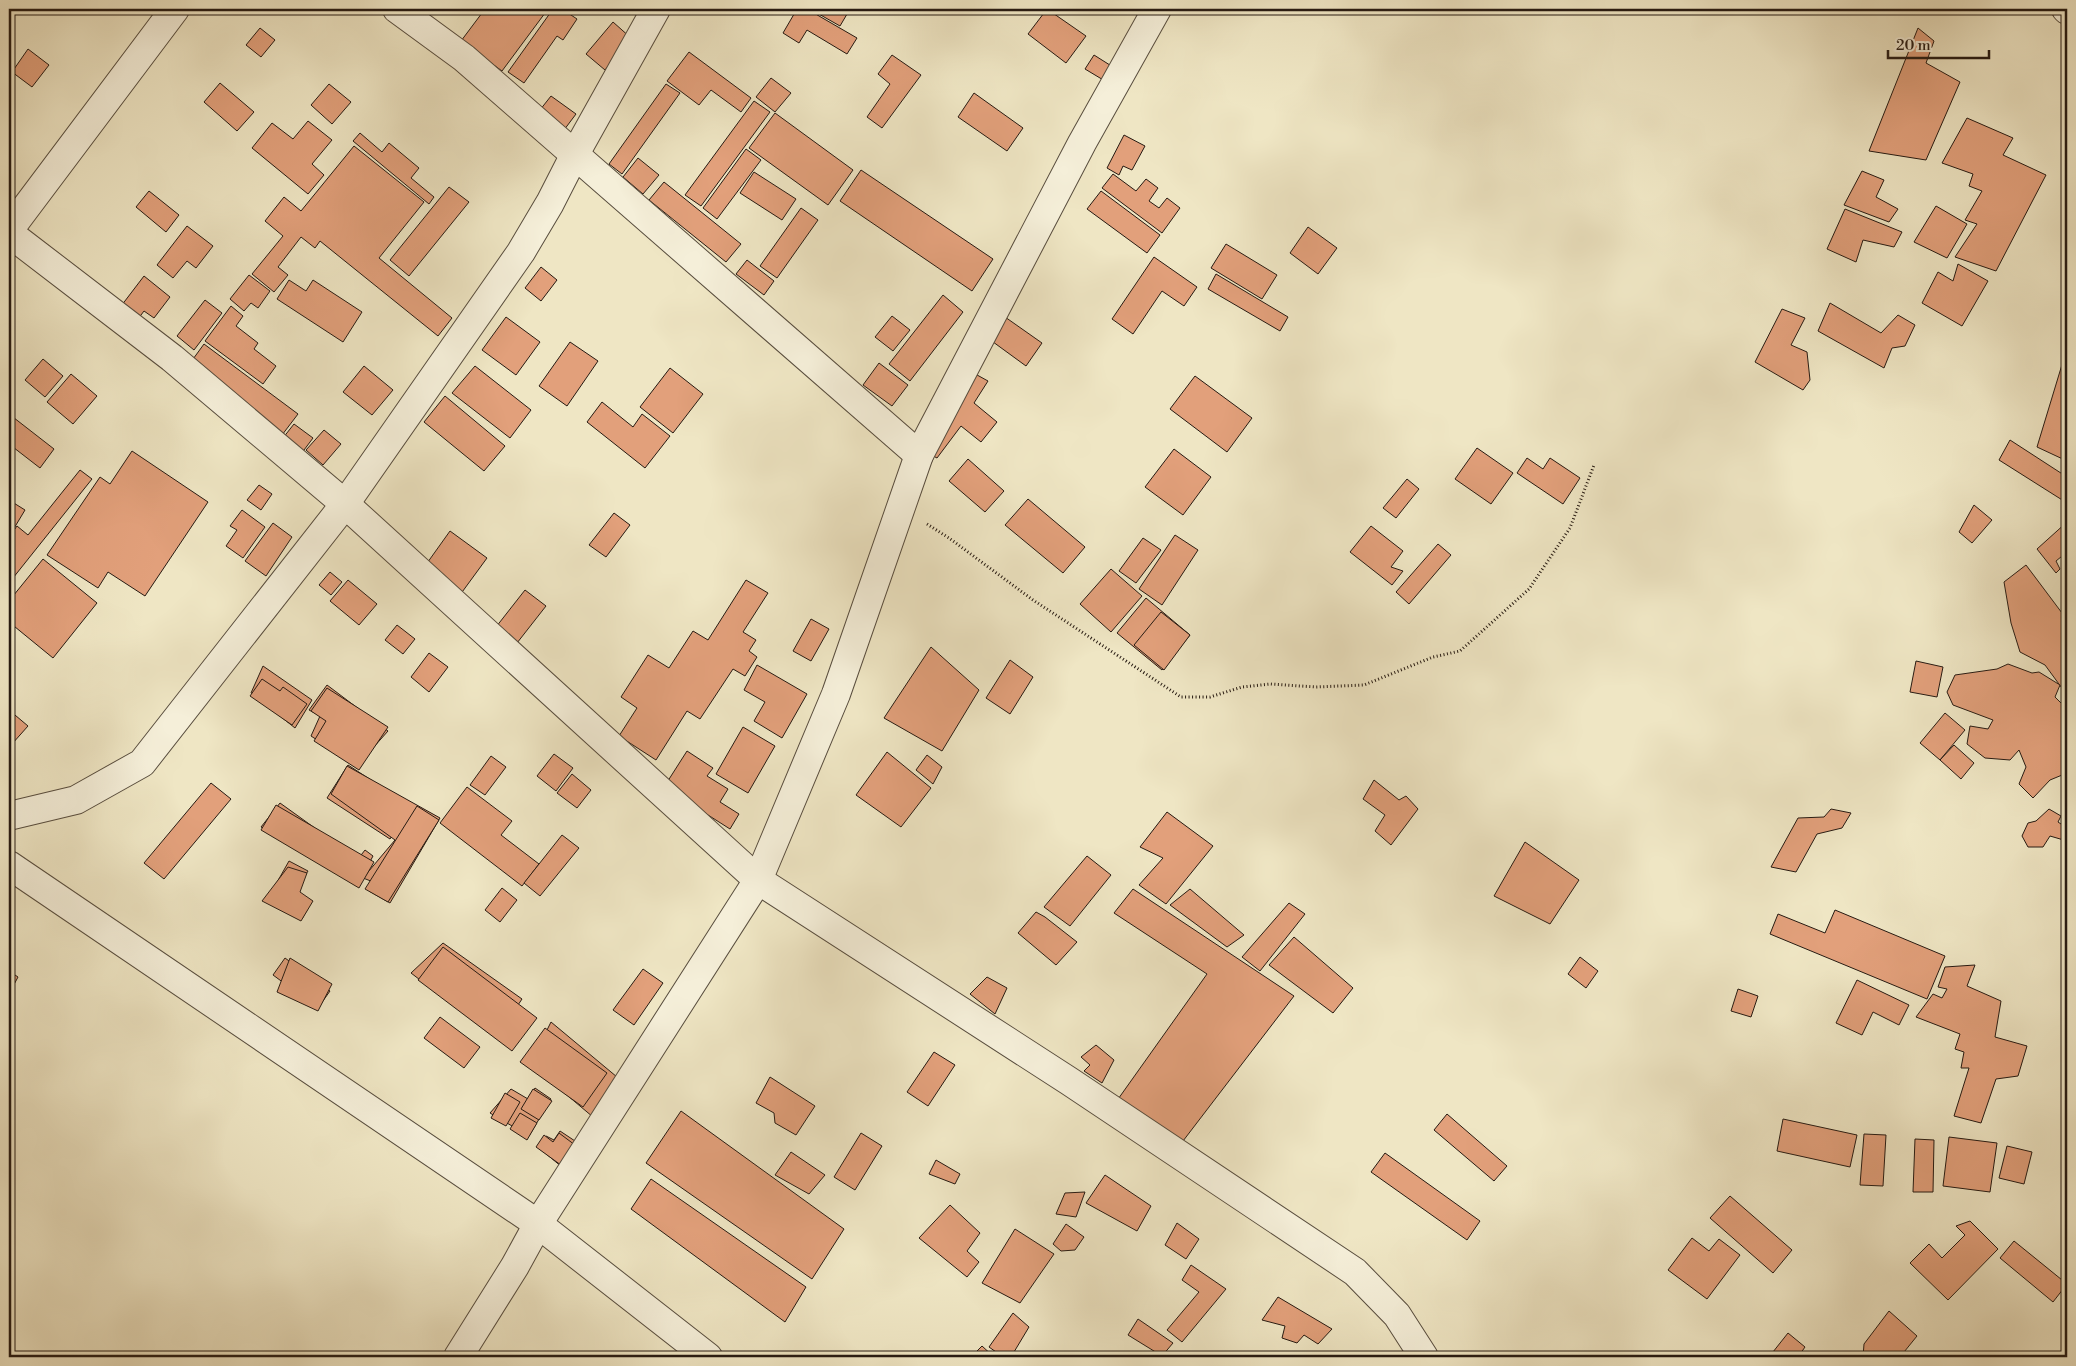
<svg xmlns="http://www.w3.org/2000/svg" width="2076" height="1366" font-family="'Libre Bodoni',serif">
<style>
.building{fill:#e2a07b;stroke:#261a12}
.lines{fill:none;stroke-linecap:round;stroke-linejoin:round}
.minor-casing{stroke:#584d3e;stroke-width:30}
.path{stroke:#261a12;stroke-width:3;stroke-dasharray:1 2.5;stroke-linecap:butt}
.minor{stroke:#f5efd9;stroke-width:28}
</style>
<rect width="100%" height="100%" fill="#efe6c4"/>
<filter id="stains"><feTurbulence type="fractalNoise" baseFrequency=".004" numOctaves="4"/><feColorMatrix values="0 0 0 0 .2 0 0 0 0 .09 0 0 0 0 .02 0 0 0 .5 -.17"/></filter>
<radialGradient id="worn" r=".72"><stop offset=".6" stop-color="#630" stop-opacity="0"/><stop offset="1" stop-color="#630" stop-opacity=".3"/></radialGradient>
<g class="building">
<polygon points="485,9 548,9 502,71 461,41"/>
<polygon points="553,9 562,9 577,19 563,40 557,36 524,83 508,72"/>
<polygon points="797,9 807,9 857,38 847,54 807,30 799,43 783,33"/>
<polygon points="810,9 850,9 840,26"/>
<polygon points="1047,9 1086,36 1066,63 1028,34"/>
<polygon points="613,22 631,38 605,70 586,54"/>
<polygon points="260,28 275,40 261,57 246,45"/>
<polygon points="1918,28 1934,41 1926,63 1960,82 1926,160 1869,151"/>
<polygon points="28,49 49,65 32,87 12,72"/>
<polygon points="689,52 751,98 741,112 711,90 699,105 667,81"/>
<polygon points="892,55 921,75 882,128 867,117 890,84 878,74"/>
<polygon points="1094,55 1113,67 1105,81 1085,69"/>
<polygon points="771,78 791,93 775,112 756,97"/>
<polygon points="220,83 254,112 237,131 204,102"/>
<polygon points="329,84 351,102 332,124 311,105"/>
<polygon points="666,84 680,93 622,174 609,164"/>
<polygon points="974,93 1023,128 1007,151 958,117"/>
<polygon points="551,96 576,114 561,134 536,115"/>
<polygon points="754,101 770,112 701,206 685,195"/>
<polygon points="775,113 853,170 828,205 749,148"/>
<polygon points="1967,118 2013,138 2003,155 2046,175 1996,271 1955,257 1977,224 1965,220 1982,191 1969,186 1973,174 1942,163"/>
<polygon points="308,121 332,140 312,164 324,175 308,194 252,148 272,123 293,139"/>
<polygon points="360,133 382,152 389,143 419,168 411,178 434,197 429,204 353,141"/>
<polygon points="1124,135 1145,146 1132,170 1123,166 1119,175 1107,168"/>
<polygon points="354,146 424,202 379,258 452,318 438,336 320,241 315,248 301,237 278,267 288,275 274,292 252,274 283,236 265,221 284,197 301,211"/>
<polygon points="746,149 761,160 717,219 703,208"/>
<polygon points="638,158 659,175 643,194 623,177"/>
<polygon points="861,170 993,259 972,291 840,201"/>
<polygon points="1862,171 1884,180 1876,197 1898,209 1889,222 1844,205"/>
<polygon points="754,172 796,199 782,220 740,193"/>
<polygon points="1113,174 1136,191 1146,179 1158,188 1149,201 1159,208 1167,198 1180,208 1162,233 1102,188"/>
<polygon points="664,182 741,244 726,262 649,200"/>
<polygon points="449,187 469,202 409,276 390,260"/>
<polygon points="149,191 179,215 166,232 136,207"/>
<polygon points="1101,191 1160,235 1147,253 1087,209"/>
<polygon points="1936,206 1967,224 1947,258 1914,242"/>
<polygon points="801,208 818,220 777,278 760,266"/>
<polygon points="1845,209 1902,232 1894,247 1863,240 1856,262 1827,249"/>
<polygon points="187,226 213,246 196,268 187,261 173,278 157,265"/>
<polygon points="1308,227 1337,248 1318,274 1290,253"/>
<polygon points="1226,244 1277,275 1262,299 1211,268"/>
<polygon points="1154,257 1197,287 1184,306 1162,291 1133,334 1112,319"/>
<polygon points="747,260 774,281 764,295 736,274"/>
<polygon points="1958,264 1988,281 1962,326 1922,303 1938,272 1953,281"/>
<polygon points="541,267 557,280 541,301 525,288"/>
<polygon points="1216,274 1288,317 1280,331 1208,289"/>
<polygon points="249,275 270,291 258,308 251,303 244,311 230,299"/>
<polygon points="144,276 170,297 154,318 144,311 132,327 115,314"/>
<polygon points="289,280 306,291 313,280 362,312 343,342 277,299"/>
<polygon points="943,295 963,312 910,381 889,364"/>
<polygon points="205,300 222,313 194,350 177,336"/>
<polygon points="1830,303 1881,333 1898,315 1915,325 1905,346 1892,348 1884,368 1818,331"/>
<polygon points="231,306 243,316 236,326 258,343 254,349 276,366 263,384 205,341"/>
<polygon points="1782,309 1805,318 1791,345 1807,352 1810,380 1803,390 1755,362"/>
<polygon points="892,316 910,330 893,351 875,337"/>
<polygon points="506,317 540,342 516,375 482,350"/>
<polygon points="1005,317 1042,343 1026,366 989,339"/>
<polygon points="570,342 598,361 567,406 539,386"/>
<polygon points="204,344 298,414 282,435 188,366"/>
<polygon points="2064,358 2067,359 2067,461 2037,447"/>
<polygon points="43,359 63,376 45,397 25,380"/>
<polygon points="879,363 908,385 892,406 863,385"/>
<polygon points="364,366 393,390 372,415 343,392"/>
<polygon points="475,366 531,410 510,438 452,393"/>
<polygon points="670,368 703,394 673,433 640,407"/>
<polygon points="968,370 988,381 974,403 997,422 981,442 961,426 937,458 926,452"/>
<polygon points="71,374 97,396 73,424 47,402"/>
<polygon points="1195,376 1252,418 1227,452 1170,409"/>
<polygon points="445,396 505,446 484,471 424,422"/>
<polygon points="602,402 633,427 642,414 670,436 645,468 587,422"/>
<polygon points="9,414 54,449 40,468 9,444"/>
<polygon points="294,424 313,438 298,458 279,443"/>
<polygon points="324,430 341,444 323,465 306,450"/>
<polygon points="2010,440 2067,477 2067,503 1999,460"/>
<polygon points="1477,448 1513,473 1491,504 1455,479"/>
<polygon points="1174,449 1211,477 1183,515 1145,487"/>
<polygon points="132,451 208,502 145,596 108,572 98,588 47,555 100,477 110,484"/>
<polygon points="1527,458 1543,469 1550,458 1580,478 1563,504 1517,473"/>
<polygon points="968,459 1004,491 985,512 949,481"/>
<polygon points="80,470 92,479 9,583 9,537 17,526 28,535"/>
<polygon points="1407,479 1419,489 1396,518 1383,508"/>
<polygon points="259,485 272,494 261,510 247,500"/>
<polygon points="1028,499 1085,547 1063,573 1005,525"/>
<polygon points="9,500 25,510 13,530 9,528"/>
<polygon points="1974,505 1992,520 1972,543 1959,532"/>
<polygon points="242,510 265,527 243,558 226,546 237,530 230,526"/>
<polygon points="614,513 630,525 606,557 589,545"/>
<polygon points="2067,522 2067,552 2056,561 2060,569 2056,573 2037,549"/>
<polygon points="273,523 292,537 266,576 245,561"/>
<polygon points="1371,526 1403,551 1391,567 1403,571 1392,585 1350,552"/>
<polygon points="450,531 487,558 457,599 420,573"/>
<polygon points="1175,535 1198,550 1162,605 1139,589"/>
<polygon points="1143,538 1161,550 1136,583 1119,571"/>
<polygon points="1438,544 1451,555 1409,604 1396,592"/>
<polygon points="43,559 97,603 53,658 9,622 9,601"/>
<polygon points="2026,565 2062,613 2067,611 2067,695 2045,665 2020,652 2011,623 2004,582"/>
<polygon points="1111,569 1142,596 1111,632 1080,604"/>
<polygon points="330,572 342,582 331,595 319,585"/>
<polygon points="348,580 377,604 359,625 330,601"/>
<polygon points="746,580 768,593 743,632 756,640 749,651 757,657 745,676 733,669 700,719 687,711 656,760 619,736 637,708 621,697 648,655 669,668 693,631 708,640"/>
<polygon points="525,590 546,606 517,643 496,627"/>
<polygon points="1146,598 1190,635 1162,670 1117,633"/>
<polygon points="1161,612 1190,635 1164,670 1134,645"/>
<polygon points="811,619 829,629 811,661 793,651"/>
<polygon points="397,625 415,639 403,654 385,640"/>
<polygon points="931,647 979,690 942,751 884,718"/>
<polygon points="429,653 448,667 429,692 411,677"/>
<polygon points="1010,660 1033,677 1010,714 986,698"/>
<polygon points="1916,661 1943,667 1937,697 1910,692"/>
<polygon points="2008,664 2032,673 2039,672 2060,685 2055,697 2067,709 2067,756 2063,763 2067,773 2050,780 2033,798 2019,784 2026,767 2019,750 2010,760 1985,758 1967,744 1970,726 1988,729 1993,720 1953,705 1947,692 1955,675 1997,669"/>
<polygon points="757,665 807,694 782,738 754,721 765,702 744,690"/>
<polygon points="263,666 312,700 295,728 251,693"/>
<polygon points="262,679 280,691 283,687 307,704 292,725 250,696"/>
<polygon points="327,685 388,731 357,766 311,736 320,716 309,710"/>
<polygon points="327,688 388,727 359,770 314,741 326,721 311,711"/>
<polygon points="9,710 28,726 12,744 9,741"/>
<polygon points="1945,713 1965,730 1940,760 1920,743"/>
<polygon points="743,727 775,746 748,793 716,774"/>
<polygon points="1954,745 1974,763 1961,779 1940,760"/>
<polygon points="687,751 713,768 707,776 728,789 720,802 739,814 730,829 664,787"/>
<polygon points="887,752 931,788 901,827 856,795"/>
<polygon points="554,754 573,768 556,791 537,776"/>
<polygon points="927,755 942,767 933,784 916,770"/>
<polygon points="491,756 506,767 485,795 470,785"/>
<polygon points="348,765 411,806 390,839 327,798"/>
<polygon points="347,766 440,818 390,903 369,891 376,883 363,878 395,840 331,794"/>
<polygon points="572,774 591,790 577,808 557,793"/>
<polygon points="1374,780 1399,800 1406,796 1418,809 1391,845 1375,831 1385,815 1363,799"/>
<polygon points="211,783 231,799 164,879 144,863"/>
<polygon points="467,787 512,821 501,835 539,864 522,886 440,823"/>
<polygon points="280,803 358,859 365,850 373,856 358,884 261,827"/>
<polygon points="276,805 374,862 359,888 261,830"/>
<polygon points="417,806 439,820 388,902 365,889"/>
<polygon points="1831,809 1851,813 1842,828 1817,834 1796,872 1771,867 1798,818 1824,817"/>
<polygon points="2049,809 2061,816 2058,822 2067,828 2067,841 2050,836 2043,847 2028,847 2022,836 2028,823 2036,821"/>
<polygon points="1167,812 1213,846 1166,904 1139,885 1163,858 1140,847"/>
<polygon points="562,835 579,848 540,896 524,883"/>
<polygon points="1525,842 1579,880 1550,924 1494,896"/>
<polygon points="1087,856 1111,875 1070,926 1044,907"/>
<polygon points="289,861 308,871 296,891 312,901 302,919 267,900"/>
<polygon points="288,867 307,873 300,892 313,901 301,921 262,901"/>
<polygon points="502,888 517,900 500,922 485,910"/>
<polygon points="1133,889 1294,996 1183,1141 1116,1102 1207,974 1114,913"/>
<polygon points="1190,889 1244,935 1227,947 1170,905"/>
<polygon points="1289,903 1305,914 1260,971 1242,957"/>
<polygon points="1835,910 1945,956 1927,999 1770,934 1778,914 1825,933"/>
<polygon points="1036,912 1045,917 1077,942 1056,965 1018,933"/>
<polygon points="1294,937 1353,988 1333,1013 1269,965"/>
<polygon points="443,943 522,999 496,1038 411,973"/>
<polygon points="443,947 537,1018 512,1051 418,980"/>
<polygon points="1580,957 1598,971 1586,988 1568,974"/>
<polygon points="285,958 330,991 318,1008 273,975"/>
<polygon points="290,958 332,984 318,1011 277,992"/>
<polygon points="1975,965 1967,986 2001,1001 1995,1037 2027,1046 2018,1076 1996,1079 1981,1123 1954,1116 1969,1068 1961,1068 1964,1052 1955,1049 1960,1034 1916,1017 1933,994 1942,998 1947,989 1938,987 1945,967"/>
<polygon points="643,969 663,983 634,1025 613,1010"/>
<polygon points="9,971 18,977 10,992 9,991"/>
<polygon points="987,977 1007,988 995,1014 970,994"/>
<polygon points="1857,980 1909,1005 1899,1025 1873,1012 1862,1035 1836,1023"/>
<polygon points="1738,989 1758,996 1751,1017 1731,1011"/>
<polygon points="440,1017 480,1047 464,1068 424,1038"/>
<polygon points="551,1022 617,1077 593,1117 530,1064"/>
<polygon points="545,1028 607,1073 583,1107 520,1062"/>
<polygon points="1096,1045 1114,1060 1102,1083 1084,1071 1090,1065 1081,1057"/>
<polygon points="934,1052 955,1065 928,1106 907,1092"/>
<polygon points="770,1077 815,1106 796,1135 775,1123 774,1113 756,1103"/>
<polygon points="535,1088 551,1099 529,1136 490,1113 511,1089 528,1099"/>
<polygon points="533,1089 552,1101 539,1120 521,1109"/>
<polygon points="505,1093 520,1102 506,1126 491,1118"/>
<polygon points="681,1111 844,1229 812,1279 646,1163"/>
<polygon points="520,1113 537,1123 527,1140 510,1129"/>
<polygon points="1447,1114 1507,1166 1494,1181 1434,1130"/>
<polygon points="1783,1119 1857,1135 1850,1167 1777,1151"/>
<polygon points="560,1131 581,1145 568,1172 539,1148 546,1136 554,1140"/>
<polygon points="559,1133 579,1148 565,1168 536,1147 544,1135 553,1142"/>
<polygon points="861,1133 882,1146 855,1190 834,1177"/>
<polygon points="1864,1134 1886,1135 1883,1186 1860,1185"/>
<polygon points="1949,1137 1997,1143 1990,1192 1943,1186"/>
<polygon points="1915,1139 1934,1140 1933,1192 1913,1192"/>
<polygon points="2007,1146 2032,1152 2024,1184 1999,1178"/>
<polygon points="791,1152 825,1175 809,1194 775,1175"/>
<polygon points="1385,1153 1480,1221 1467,1240 1371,1172"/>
<polygon points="936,1160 960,1174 955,1184 929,1174"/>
<polygon points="1105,1175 1151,1206 1137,1231 1086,1203"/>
<polygon points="651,1179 806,1287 785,1322 631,1209"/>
<polygon points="1085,1192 1076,1217 1056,1214 1065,1193"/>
<polygon points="1730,1196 1792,1250 1773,1273 1710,1218"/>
<polygon points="950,1205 980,1233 967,1251 979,1262 967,1277 919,1238"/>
<polygon points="1970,1221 1998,1249 1948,1300 1910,1263 1929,1244 1942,1258 1965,1235 1956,1226"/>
<polygon points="1177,1223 1199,1239 1186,1259 1165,1245"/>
<polygon points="1066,1224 1084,1237 1075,1250 1061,1251 1053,1244"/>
<polygon points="1015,1229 1054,1254 1020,1303 982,1283"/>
<polygon points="1692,1238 1709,1251 1719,1239 1740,1255 1707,1299 1668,1270"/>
<polygon points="2014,1241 2067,1284 2053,1302 2000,1258"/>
<polygon points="1191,1265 1226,1289 1182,1342 1167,1330 1199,1292 1182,1280"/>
<polygon points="1278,1297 1332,1329 1318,1344 1304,1335 1297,1343 1282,1338 1285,1326 1262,1320"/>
<polygon points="1889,1311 1917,1336 1900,1357 1863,1357 1864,1344"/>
<polygon points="1013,1313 1029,1327 1011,1357 1003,1357 989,1347"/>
<polygon points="1138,1319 1173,1343 1162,1356 1128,1335"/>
<polygon points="1788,1333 1805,1347 1798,1357 1769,1357"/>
<polygon points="982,1346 994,1357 971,1357"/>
</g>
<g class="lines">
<defs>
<g id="minor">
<polyline points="397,9 464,58 919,455"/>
<polyline points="2066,9 2067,10"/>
<polyline points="9,230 175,9"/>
<polyline points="9,233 172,358 345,504 758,880 1069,1081 1355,1272 1397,1315 1424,1357"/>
<polyline points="9,816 76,800 142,763 345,504 521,252 550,203 575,154 656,9"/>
<polyline points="9,865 538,1224 708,1357"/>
<polyline points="458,1357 515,1266 538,1224 758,880 836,694 919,455 1082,143 1157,9"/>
</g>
</defs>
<use href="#minor" class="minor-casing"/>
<polyline class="path" points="927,524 949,538 1033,600 1181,697 1210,697 1242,687 1270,684 1316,687 1364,685 1433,657 1460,651 1529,589 1570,528 1594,465"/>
<use href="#minor" class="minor"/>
</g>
<rect width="2076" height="1366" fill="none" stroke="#efe6c4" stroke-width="30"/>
<rect x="10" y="10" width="2056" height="1346" fill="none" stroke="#261a12" stroke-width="2.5"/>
<rect x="15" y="15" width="2046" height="1336" fill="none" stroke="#261a12"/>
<path d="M1888 50v8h101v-8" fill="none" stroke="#261a12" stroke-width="2.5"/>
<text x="1896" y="50" font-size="15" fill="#261a12" stroke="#f5efd9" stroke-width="4" paint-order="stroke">20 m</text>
<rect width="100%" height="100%" filter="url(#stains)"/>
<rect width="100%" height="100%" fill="url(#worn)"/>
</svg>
